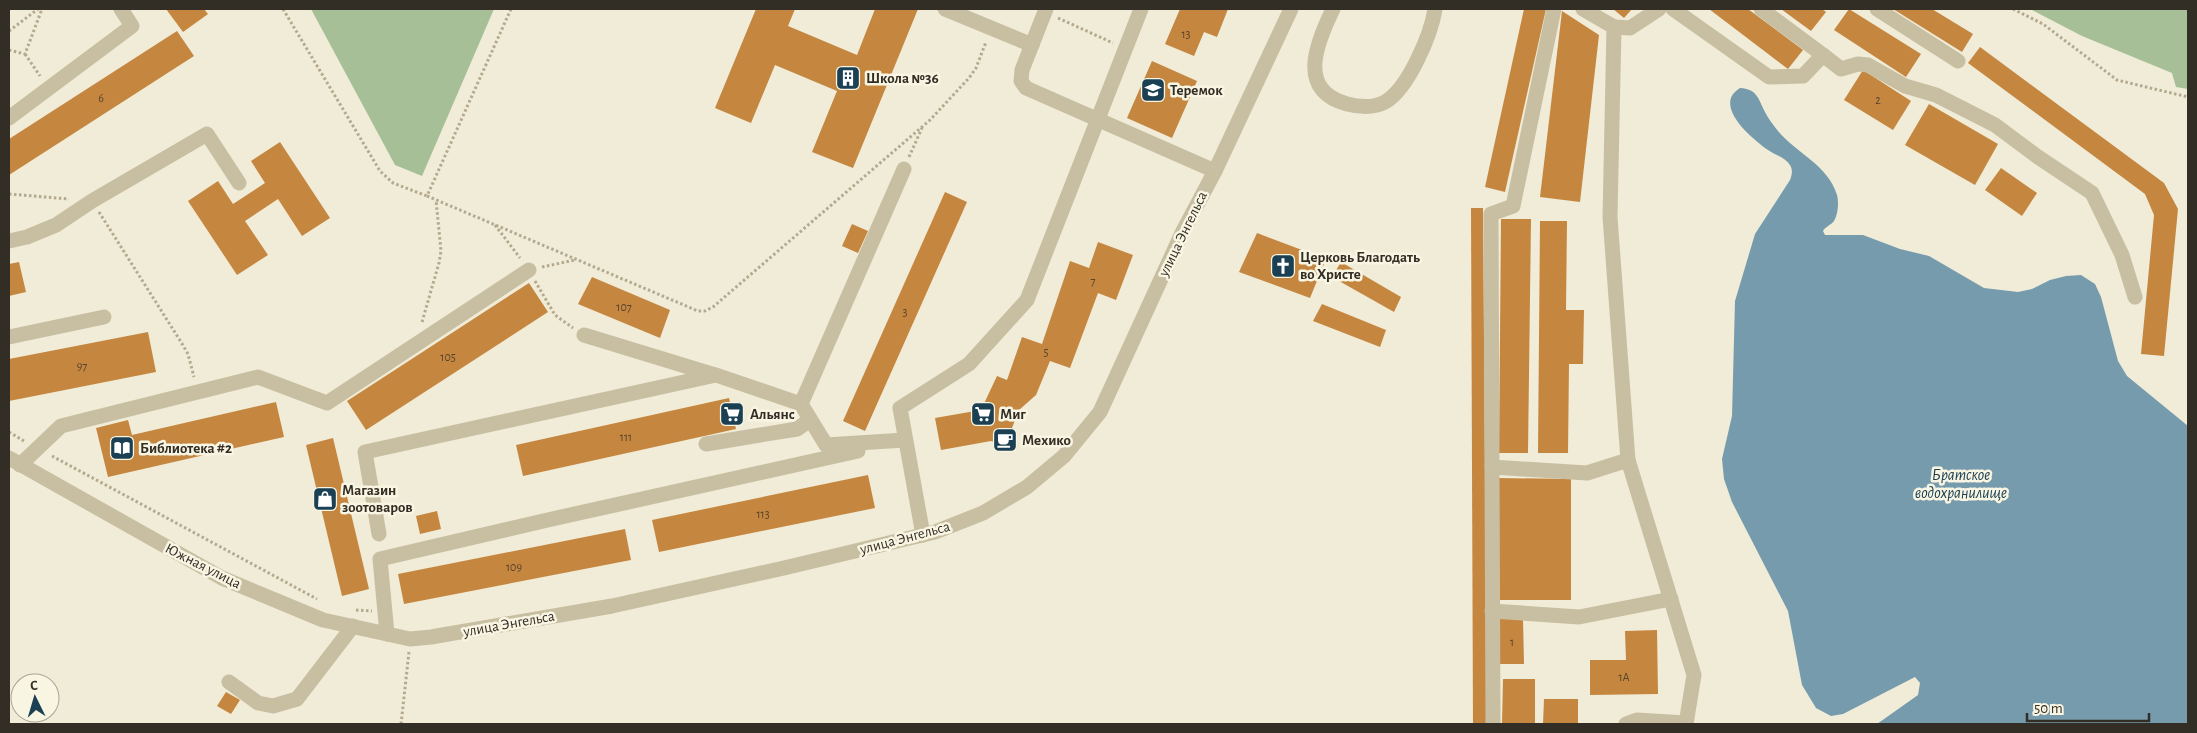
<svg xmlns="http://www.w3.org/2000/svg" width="2197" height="733" font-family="'Alegreya Sans',sans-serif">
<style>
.green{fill:#a6bf97}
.water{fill:#769bad}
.building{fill:#c58640}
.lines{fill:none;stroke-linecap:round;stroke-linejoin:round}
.path{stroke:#b4a98e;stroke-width:3;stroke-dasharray:2.5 2.5;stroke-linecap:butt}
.minor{stroke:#c8bfa3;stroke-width:15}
.labels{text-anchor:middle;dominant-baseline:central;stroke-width:5;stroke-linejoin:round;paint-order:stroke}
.number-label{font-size:12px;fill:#58442c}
.poi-label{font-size:15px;font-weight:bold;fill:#332e25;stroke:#f9f5e3;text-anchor:start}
.street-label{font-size:15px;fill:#332e25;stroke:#f9f5e3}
.water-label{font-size:16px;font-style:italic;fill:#1b4054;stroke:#f9f5e3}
</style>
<rect width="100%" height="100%" fill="#f0ecd7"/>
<g class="green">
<polygon points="311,9 494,9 422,176 395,165"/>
<polygon points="2030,9 2188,9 2188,89 2176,87 2172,73 2082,36"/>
</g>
<path class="water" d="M 1740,88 C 1757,89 1758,98 1765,112 C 1768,118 1773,125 1778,131 C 1796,153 1828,165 1837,195 C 1839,202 1838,215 1834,221 C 1831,225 1825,227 1823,231 L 1825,235 L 1863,235 L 1900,249 L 1929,256 L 1984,288 L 2018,292 L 2032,289 L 2050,280 L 2066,276 L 2081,275 L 2095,284 L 2101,297 L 2118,361 L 2127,376 L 2188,426 L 2188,724 L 1877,724 L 1918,695 L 1920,683 L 1915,677 L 1843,714 L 1831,716 L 1816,708 L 1802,685 L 1788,611 L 1732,502 L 1724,479 L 1722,459 L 1732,416 L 1735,301 L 1755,234 L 1790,180 C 1792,175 1793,170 1790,165 C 1785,157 1775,155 1768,150 C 1751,138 1712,105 1740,88 Z"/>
<g class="building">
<polygon points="166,9 204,9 208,14 183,32"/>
<polygon points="756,9 795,9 788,26 857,55 875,9 918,9 853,168 812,152 837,91 775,65 751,123 715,108"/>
<polygon points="1180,9 1228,9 1217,37 1204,32 1194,56 1165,44"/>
<polygon points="1524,9 1546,9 1505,192 1485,187"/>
<polygon points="1613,9 1632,9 1624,18"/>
<polygon points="1709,9 1748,9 1803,50 1788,69"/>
<polygon points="1781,9 1822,9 1826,12 1811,31"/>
<polygon points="1849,9 1921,54 1906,77 1834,30"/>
<polygon points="1893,9 1932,9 1973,34 1962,52"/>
<polygon points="1562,11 1599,35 1580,202 1540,197"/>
<polygon points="177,31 194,56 9,175 9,139"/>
<polygon points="1980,47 2164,183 2178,209 2164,356 2141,354 2154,215 2145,194 1968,63"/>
<polygon points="1152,61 1197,81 1172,138 1127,118"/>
<polygon points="1863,70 1911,101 1893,130 1844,100"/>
<polygon points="1929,104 1998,144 1975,185 1905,145"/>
<polygon points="280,142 330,218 302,236 278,199 245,221 268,255 237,275 188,201 218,181 233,204 265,183 251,161"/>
<polygon points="2001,168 2037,193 2022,216 1985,190"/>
<polygon points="945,192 967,202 865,431 843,421"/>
<polygon points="1471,208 1483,208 1487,724 1473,724"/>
<polygon points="1501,219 1531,219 1528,453 1499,453"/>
<polygon points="1540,221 1567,221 1566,310 1584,310 1583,364 1569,364 1568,453 1538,453"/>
<polygon points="852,224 868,231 858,253 842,246"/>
<polygon points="1257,233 1326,259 1310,298 1239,272"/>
<polygon points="1098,242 1133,255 1116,300 1098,293 1070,368 1050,361 1036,395 1019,410 1005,446 991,441 941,450 935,418 981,410 997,376 1007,380 1022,337 1042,344 1070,261 1089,268"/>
<polygon points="19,262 26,292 9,296 9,264"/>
<polygon points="1341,262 1401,297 1394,312 1332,277"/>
<polygon points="592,277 670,310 660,338 578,304"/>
<polygon points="529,283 548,312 366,430 347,401"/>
<polygon points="1322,304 1386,330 1380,347 1313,321"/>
<polygon points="148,332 156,372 9,401 9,359"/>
<polygon points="729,398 736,429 523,476 516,445"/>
<polygon points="276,402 284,437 108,477 96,428 128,420 132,435"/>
<polygon points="333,438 369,589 342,596 306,445"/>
<polygon points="868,475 875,508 659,552 652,520"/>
<polygon points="1498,478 1571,479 1571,600 1498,600"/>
<polygon points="437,511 441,529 420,534 416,516"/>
<polygon points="625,529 631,560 404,604 398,574"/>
<polygon points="1500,619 1523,619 1524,664 1500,664"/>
<polygon points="1657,630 1658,694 1590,695 1590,660 1626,660 1625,631"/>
<polygon points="1503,679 1535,679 1535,724 1502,724"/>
<polygon points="226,692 240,700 231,714 217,706"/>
<polygon points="1544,699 1578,699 1578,724 1543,724"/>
</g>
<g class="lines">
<g class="path">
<polyline points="283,9 380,171 393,183 427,196"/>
<polyline points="511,9 427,196 698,311 705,311 713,307 930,120 969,78 976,68 986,42"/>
<polyline points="2013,9 2043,24 2117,80 2188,97"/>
<polyline points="1058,18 1113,43"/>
<polyline points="9,31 38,9"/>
<polyline points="9,50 25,54 42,9"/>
<polyline points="25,54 40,76"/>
<polyline points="909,157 922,128"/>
<polyline points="9,194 69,199"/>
<polyline points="99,212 181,342 188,354 194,377"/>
<polyline points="495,225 520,258"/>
<polyline points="542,267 575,260"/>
<polyline points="535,281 555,315 573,328"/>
<polyline points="422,322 439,263 441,251 436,200"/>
<polyline points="9,432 24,441"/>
<polyline points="52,456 317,599"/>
<polyline points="356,610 372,611"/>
<polyline points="401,724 409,652"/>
</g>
<g class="minor">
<polyline points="945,9 1032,45"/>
<polyline points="1046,9 1022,70 1021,81 1026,88 1215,171"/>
<path d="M 1333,9 C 1317,42 1296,90 1347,104 C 1359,107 1374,108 1385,102 C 1408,89 1431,35 1435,9"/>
<polyline points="1583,9 1614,27 1610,217 1628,460 1694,675 1686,724"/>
<polyline points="1673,9 1769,77 1803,76 1823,55 1761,9"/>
<polyline points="1877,9 1958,61"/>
<polyline points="1614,27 1630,28 1659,9"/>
<polyline points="1823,55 1841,69 1858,64 1868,65 1905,86 1936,95 1995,125 2038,157 2092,193 2122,255 2135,297"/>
<polyline points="9,118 132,26 121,9"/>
<polyline points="9,241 27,237 56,225 92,201 207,134 239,183"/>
<polyline points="584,335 715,375"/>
<polyline points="9,337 104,317"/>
<polyline points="801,404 904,169"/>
<polyline points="706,444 797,429 810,420"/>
<polyline points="9,458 222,578 323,620 410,639 431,637 612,606 784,568 935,532 983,513 1027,487 1064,456 1100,412 1183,231 1215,171 1291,9"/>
<polyline points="20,465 61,426 258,377 327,403 529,270"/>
<polyline points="1492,467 1587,473 1628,460"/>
<polyline points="379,534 365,452 716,375 801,404 826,445 905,440"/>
<polyline points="923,535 900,408 969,364 1027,300 1141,9"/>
<polyline points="1492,611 1579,617 1671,599"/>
<polyline points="387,634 380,559 552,519 858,451"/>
<polyline points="229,682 258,703 273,706 297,699 353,626"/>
<polyline points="1493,724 1491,214 1513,206 1554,9"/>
<polyline points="1626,724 1637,720 1686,723"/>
</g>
</g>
<defs>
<symbol id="building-square" viewBox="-11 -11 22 22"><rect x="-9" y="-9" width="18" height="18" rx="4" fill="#1b4054" stroke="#f9f5e3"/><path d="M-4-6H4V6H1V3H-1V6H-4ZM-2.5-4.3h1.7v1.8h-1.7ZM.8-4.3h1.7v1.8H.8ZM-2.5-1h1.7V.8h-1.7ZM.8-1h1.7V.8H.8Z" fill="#fff"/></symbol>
<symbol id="school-square" viewBox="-11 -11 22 22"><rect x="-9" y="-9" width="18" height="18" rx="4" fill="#1b4054" stroke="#f9f5e3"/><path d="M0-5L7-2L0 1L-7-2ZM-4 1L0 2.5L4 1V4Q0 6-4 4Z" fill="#fff"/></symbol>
<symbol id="church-square" viewBox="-11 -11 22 22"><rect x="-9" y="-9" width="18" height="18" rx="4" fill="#1b4054" stroke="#f9f5e3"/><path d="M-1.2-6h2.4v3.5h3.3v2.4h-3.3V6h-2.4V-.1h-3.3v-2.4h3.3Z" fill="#fff"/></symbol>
<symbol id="supermarket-square" viewBox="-11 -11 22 22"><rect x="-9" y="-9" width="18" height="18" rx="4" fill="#1b4054" stroke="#f9f5e3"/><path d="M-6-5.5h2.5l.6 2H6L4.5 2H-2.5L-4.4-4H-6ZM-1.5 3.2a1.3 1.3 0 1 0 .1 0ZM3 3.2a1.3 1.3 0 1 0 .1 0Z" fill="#fff"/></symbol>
<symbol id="cafe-square" viewBox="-11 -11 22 22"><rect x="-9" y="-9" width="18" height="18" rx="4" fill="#1b4054" stroke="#f9f5e3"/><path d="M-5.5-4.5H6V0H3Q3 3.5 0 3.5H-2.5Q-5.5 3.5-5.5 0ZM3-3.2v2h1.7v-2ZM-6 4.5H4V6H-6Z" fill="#fff"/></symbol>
<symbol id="library-square" viewBox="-11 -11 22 22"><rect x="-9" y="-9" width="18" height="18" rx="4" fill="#1b4054" stroke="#f9f5e3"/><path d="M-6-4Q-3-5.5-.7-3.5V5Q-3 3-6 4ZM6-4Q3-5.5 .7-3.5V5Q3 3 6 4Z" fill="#fff"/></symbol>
<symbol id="shop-square" viewBox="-11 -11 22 22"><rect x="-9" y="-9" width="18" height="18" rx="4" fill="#1b4054" stroke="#f9f5e3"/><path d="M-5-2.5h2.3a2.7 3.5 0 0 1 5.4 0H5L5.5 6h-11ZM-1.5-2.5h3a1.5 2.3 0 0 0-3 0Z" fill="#fff"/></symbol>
</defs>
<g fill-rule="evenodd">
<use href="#building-square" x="834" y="64" width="28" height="28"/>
<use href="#school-square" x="1139" y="76" width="28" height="28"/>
<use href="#church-square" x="1269" y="252" width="28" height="28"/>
<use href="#supermarket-square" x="718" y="400" width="28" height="28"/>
<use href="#supermarket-square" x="969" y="400" width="28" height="28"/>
<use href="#cafe-square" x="991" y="426" width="28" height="28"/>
<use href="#library-square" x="108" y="434" width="28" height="28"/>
<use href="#shop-square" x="311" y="485" width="28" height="28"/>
</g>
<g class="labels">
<g class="number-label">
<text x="1186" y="34">13</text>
<text x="101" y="98">6</text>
<text x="1878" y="100">2</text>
<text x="1093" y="281">7</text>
<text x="624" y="307">107</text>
<text x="905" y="312">3</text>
<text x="1046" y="352">5</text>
<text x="448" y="357">105</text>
<text x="82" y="366">97</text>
<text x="626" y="437">111</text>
<text x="763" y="514">113</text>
<text x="514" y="567">109</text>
<text x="1512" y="642">1</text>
<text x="1624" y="677">1А</text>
</g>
<g class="poi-label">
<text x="866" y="78">Школа №36</text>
<text x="1170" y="90">Теремок</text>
<text x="1300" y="257">Церковь Благодать<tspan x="1300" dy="17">во Христе</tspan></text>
<text x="750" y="414">Альянс</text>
<text x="1000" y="414">Миг</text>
<text x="1022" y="440">Мехико</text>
<text x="140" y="448">Библиотека #2</text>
<text x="342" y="490">Магазин<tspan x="342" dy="17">зоотоваров</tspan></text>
</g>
<g class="street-label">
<text transform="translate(1183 234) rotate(-64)">улица Энгельса</text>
<text transform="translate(905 538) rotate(-15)">улица Энгельса</text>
<text transform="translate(203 566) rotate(27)">Южная улица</text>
<text transform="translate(509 624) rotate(-10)">улица Энгельса</text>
</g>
<g class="water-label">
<text x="1961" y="475">Братское<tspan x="1961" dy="18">водохранилище</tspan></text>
</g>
</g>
<rect width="2197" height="733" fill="none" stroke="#332e25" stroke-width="20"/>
<g transform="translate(35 698) rotate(355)"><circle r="24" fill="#f9f5e3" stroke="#aaa597"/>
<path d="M0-4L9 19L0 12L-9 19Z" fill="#1b4054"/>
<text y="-8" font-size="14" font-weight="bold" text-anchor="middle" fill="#332e25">С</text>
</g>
<path d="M2027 713v8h122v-8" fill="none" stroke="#332e25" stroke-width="2.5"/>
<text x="2034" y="713" font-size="15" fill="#332e25" stroke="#f9f5e3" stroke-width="4" paint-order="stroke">50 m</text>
</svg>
